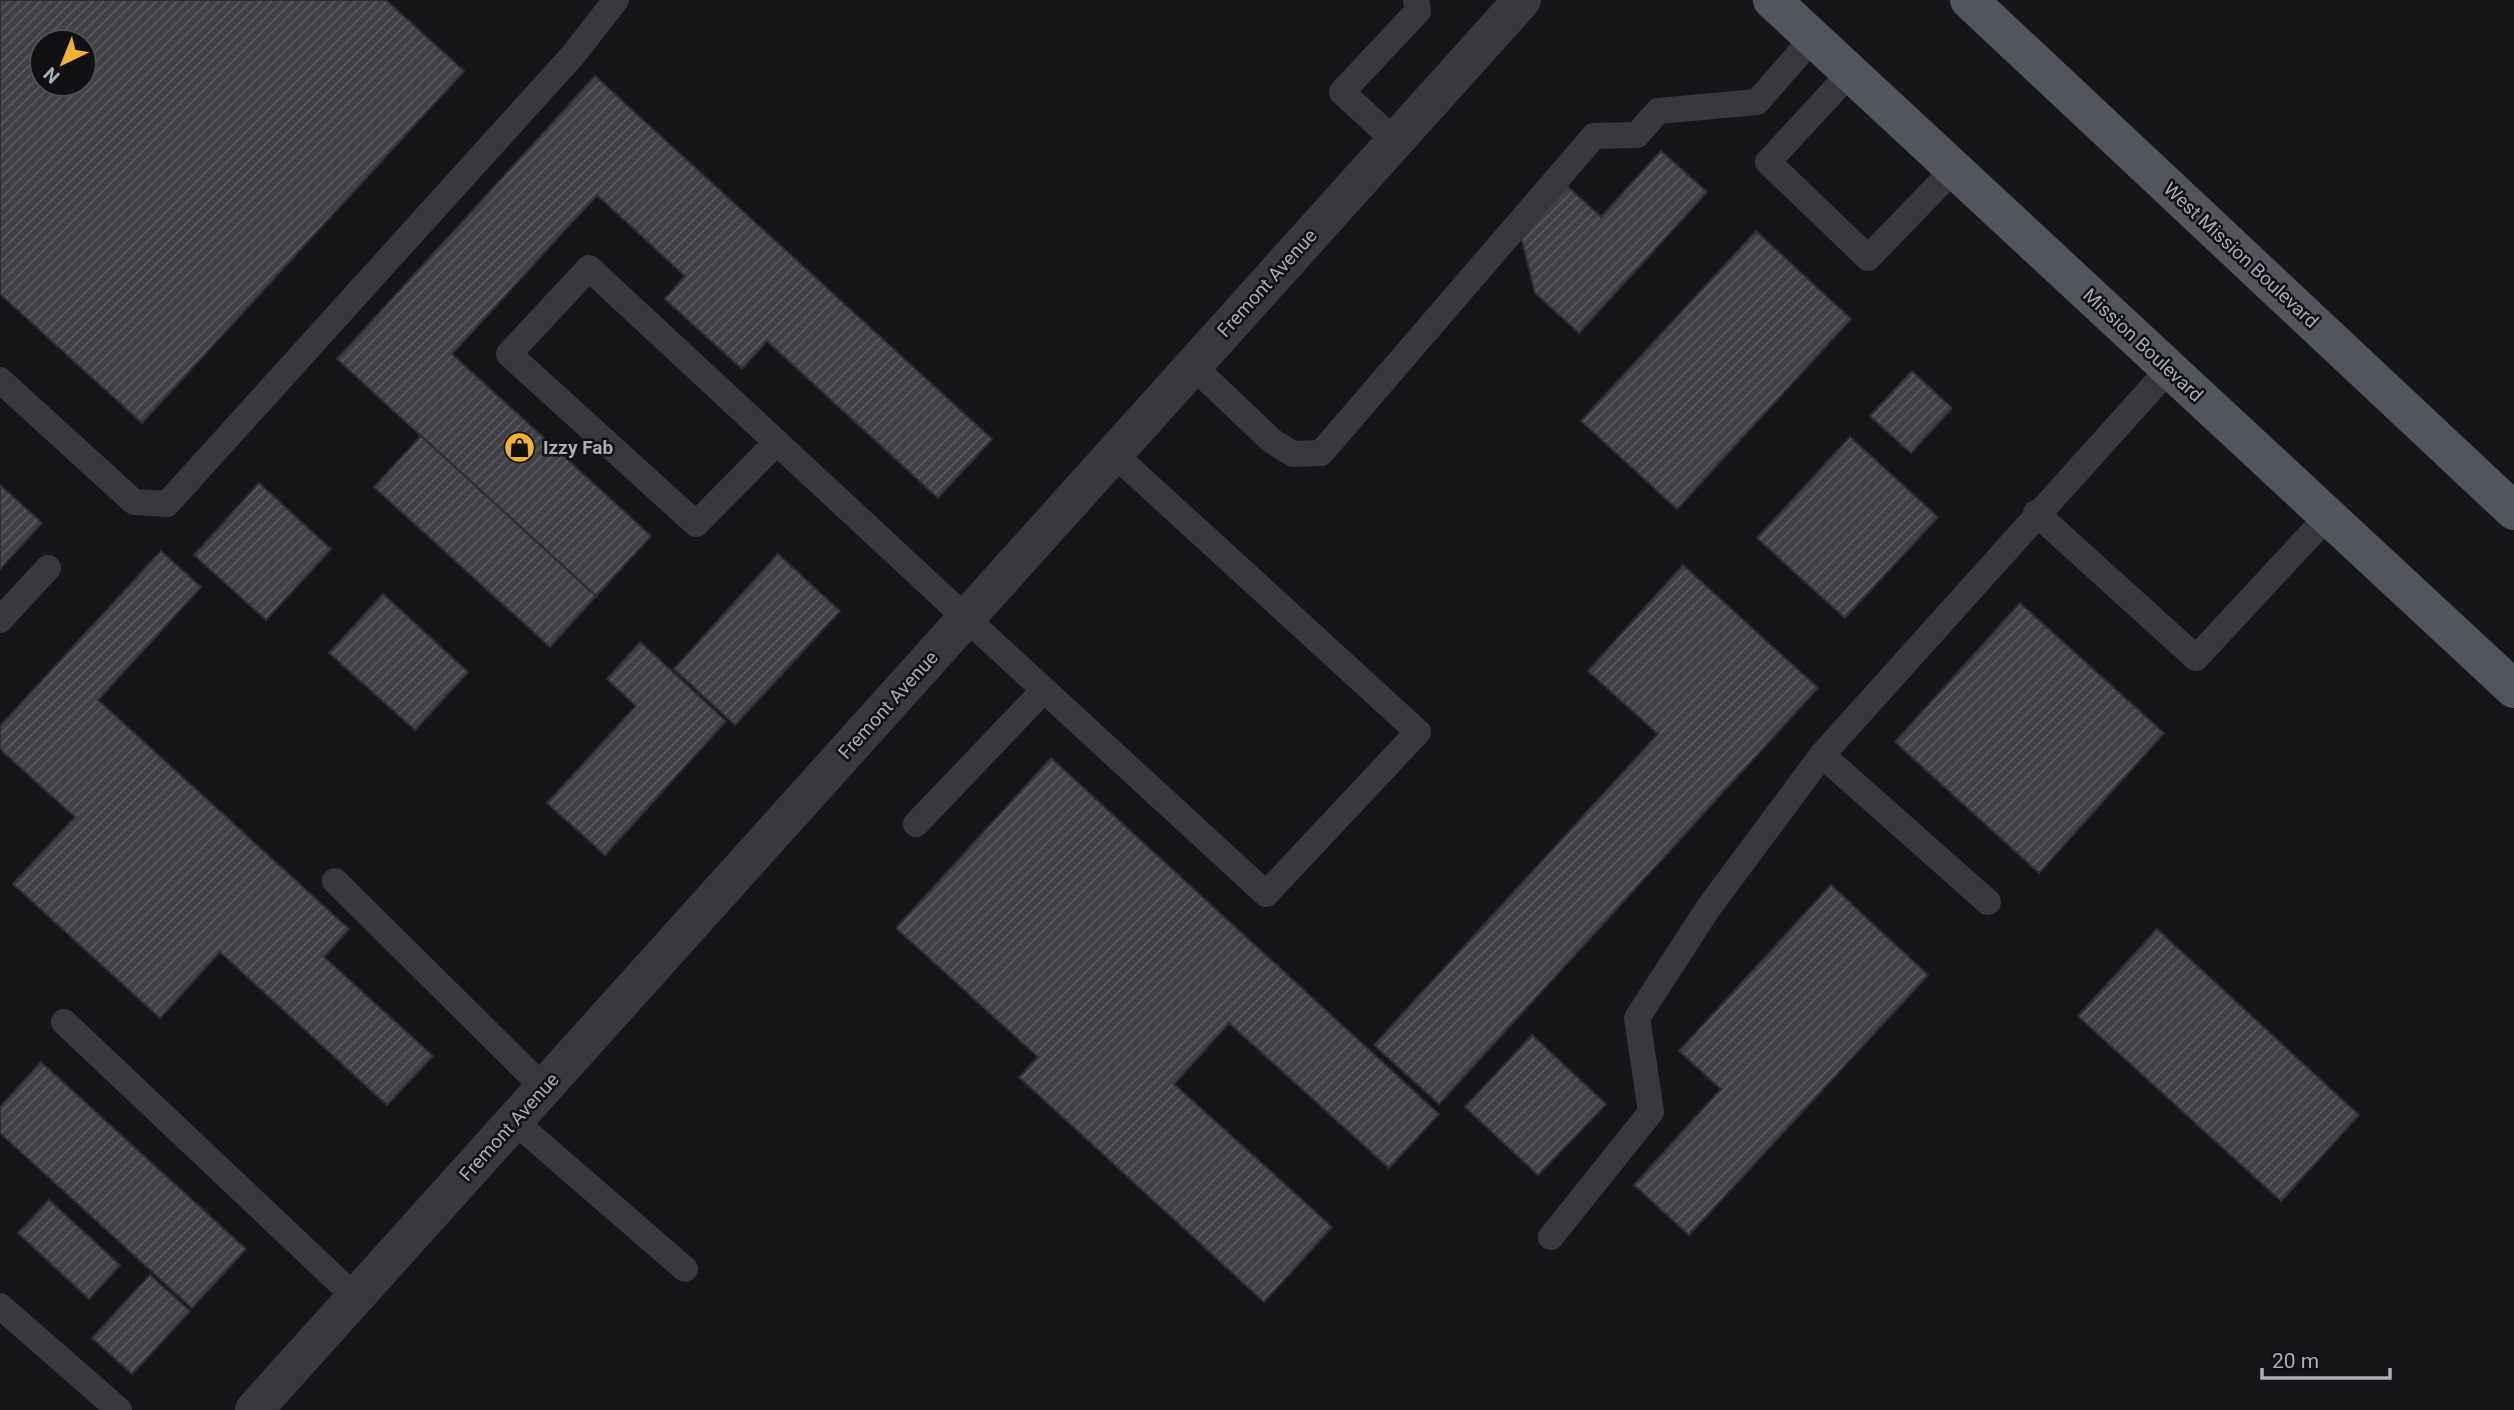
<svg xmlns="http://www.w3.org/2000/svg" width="2514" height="1410" font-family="Roboto,sans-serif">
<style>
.building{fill:url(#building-hatch);stroke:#303034;stroke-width:2;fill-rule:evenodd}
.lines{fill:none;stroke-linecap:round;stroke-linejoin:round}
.lane{stroke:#37383d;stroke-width:26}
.street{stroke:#37383d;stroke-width:38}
.primary{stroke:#53555c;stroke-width:38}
.labels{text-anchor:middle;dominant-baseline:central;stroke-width:5;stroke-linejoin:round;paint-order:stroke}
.street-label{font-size:19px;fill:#a8adb8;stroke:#111113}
.poi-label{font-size:19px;font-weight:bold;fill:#a8adb8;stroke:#111113;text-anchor:start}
</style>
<defs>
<pattern id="building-hatch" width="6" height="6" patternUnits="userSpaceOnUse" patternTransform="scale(1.75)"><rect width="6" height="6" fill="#404145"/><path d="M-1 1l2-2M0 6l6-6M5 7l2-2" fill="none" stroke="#595a5e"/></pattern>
</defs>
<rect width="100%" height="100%" fill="#161618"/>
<g class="building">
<path d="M 0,0 L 386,0 L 464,71 L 142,423 L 0,294 ZM 42,42 L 84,42 L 84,84 L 42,84 Z"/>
<polygon points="595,76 992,439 938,498 767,341 742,369 665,299 685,276 597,195 452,354 651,536 596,596 337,359"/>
<polygon points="1661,151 1707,192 1579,333 1535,293 1521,236 1567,186 1601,217"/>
<polygon points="1756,231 1851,319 1677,509 1581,421"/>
<polygon points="1912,371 1952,408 1911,453 1870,416"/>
<polygon points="421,436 596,596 550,647 374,487"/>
<polygon points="1850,437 1938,517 1845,618 1757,538"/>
<polygon points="259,483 331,549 266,620 194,555"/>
<polygon points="0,485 42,523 0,569"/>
<polygon points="161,551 201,587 98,700 349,929 324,957 433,1056 387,1105 220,952 160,1018 13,884 75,817 0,749 0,726"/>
<polygon points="778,554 840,611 735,725 674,669"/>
<polygon points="1683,565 1818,688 1439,1104 1374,1045 1658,734 1588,671"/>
<polygon points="383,594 468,672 415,730 329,653"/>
<polygon points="2020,603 2164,733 2039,873 1895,742"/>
<polygon points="640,642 726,721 605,855 547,803 636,706 607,679"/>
<polygon points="1051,758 1439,1114 1389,1168 1229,1023 1174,1084 1332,1227 1264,1302 1019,1077 1038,1057 896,928"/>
<polygon points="1831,885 1928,975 1689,1235 1634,1185 1721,1089 1679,1051"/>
<polygon points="2157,929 2359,1115 2281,1201 2078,1016"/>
<polygon points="1532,1035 1606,1104 1538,1175 1465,1107"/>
<polygon points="41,1062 246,1249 192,1308 0,1133 0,1107"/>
<polygon points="49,1200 120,1265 89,1299 18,1233"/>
<polygon points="150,1275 190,1311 132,1374 92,1338"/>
</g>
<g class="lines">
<g class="lane">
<polyline points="1851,72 1768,162 1868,258 1955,168"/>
<polyline points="1395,141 1342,92 1418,11 1416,0"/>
<polyline points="1193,366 1272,441 1293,454 1321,453 1594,136 1637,135 1658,111 1757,102 1813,38"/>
<polyline points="0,380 134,502 167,504 573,55 616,0"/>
<path d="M 777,442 L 696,524 L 509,354 L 589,268 C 814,477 1039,687 1266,894 L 1418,732 L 1114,454"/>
<polyline points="2036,513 2196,658 2327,517"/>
<polyline points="0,620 48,568"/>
<polyline points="1822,755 1988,902"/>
<polyline points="916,824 1043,691"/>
<polyline points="335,881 544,1088"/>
<polyline points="64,1022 355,1297"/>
<polyline points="514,1121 685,1269"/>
<polyline points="1551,1237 1651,1112 1637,1018 1709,907 1822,755 2169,369"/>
<polyline points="0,1306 119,1410"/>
</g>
<polyline class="street" points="254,1410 1522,0"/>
<g class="primary">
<polyline points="1772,0 2514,689"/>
<polyline points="1969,0 2514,511"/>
</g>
</g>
<defs>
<symbol id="shop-disc" viewBox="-11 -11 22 22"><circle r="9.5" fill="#f2b134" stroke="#111113"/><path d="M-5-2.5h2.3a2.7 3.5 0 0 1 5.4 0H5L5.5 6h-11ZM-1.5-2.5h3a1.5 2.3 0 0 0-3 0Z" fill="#111"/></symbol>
</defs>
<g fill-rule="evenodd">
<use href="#shop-disc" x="502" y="430" width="35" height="35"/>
</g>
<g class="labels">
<g class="street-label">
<text transform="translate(2241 255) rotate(43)">West Mission Boulevard</text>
<text transform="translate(1267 283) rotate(-48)">Fremont Avenue</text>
<text transform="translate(2143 345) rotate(43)">Mission Boulevard</text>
<text transform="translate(888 705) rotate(-48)">Fremont Avenue</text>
<text transform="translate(509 1127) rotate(-48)">Fremont Avenue</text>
</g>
<g class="poi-label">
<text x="543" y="447">Izzy Fab</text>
</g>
</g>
<g transform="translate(63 63) rotate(223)"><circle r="33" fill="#111113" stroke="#4d4f55" stroke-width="2"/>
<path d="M0-5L12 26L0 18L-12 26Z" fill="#f2b134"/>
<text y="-10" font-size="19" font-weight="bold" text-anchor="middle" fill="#a8adb8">N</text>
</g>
<path d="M2262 1368v10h128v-10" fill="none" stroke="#a8adb8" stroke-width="3.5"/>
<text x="2272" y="1368" font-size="21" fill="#a8adb8" stroke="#111113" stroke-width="5" paint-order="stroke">20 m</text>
</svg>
